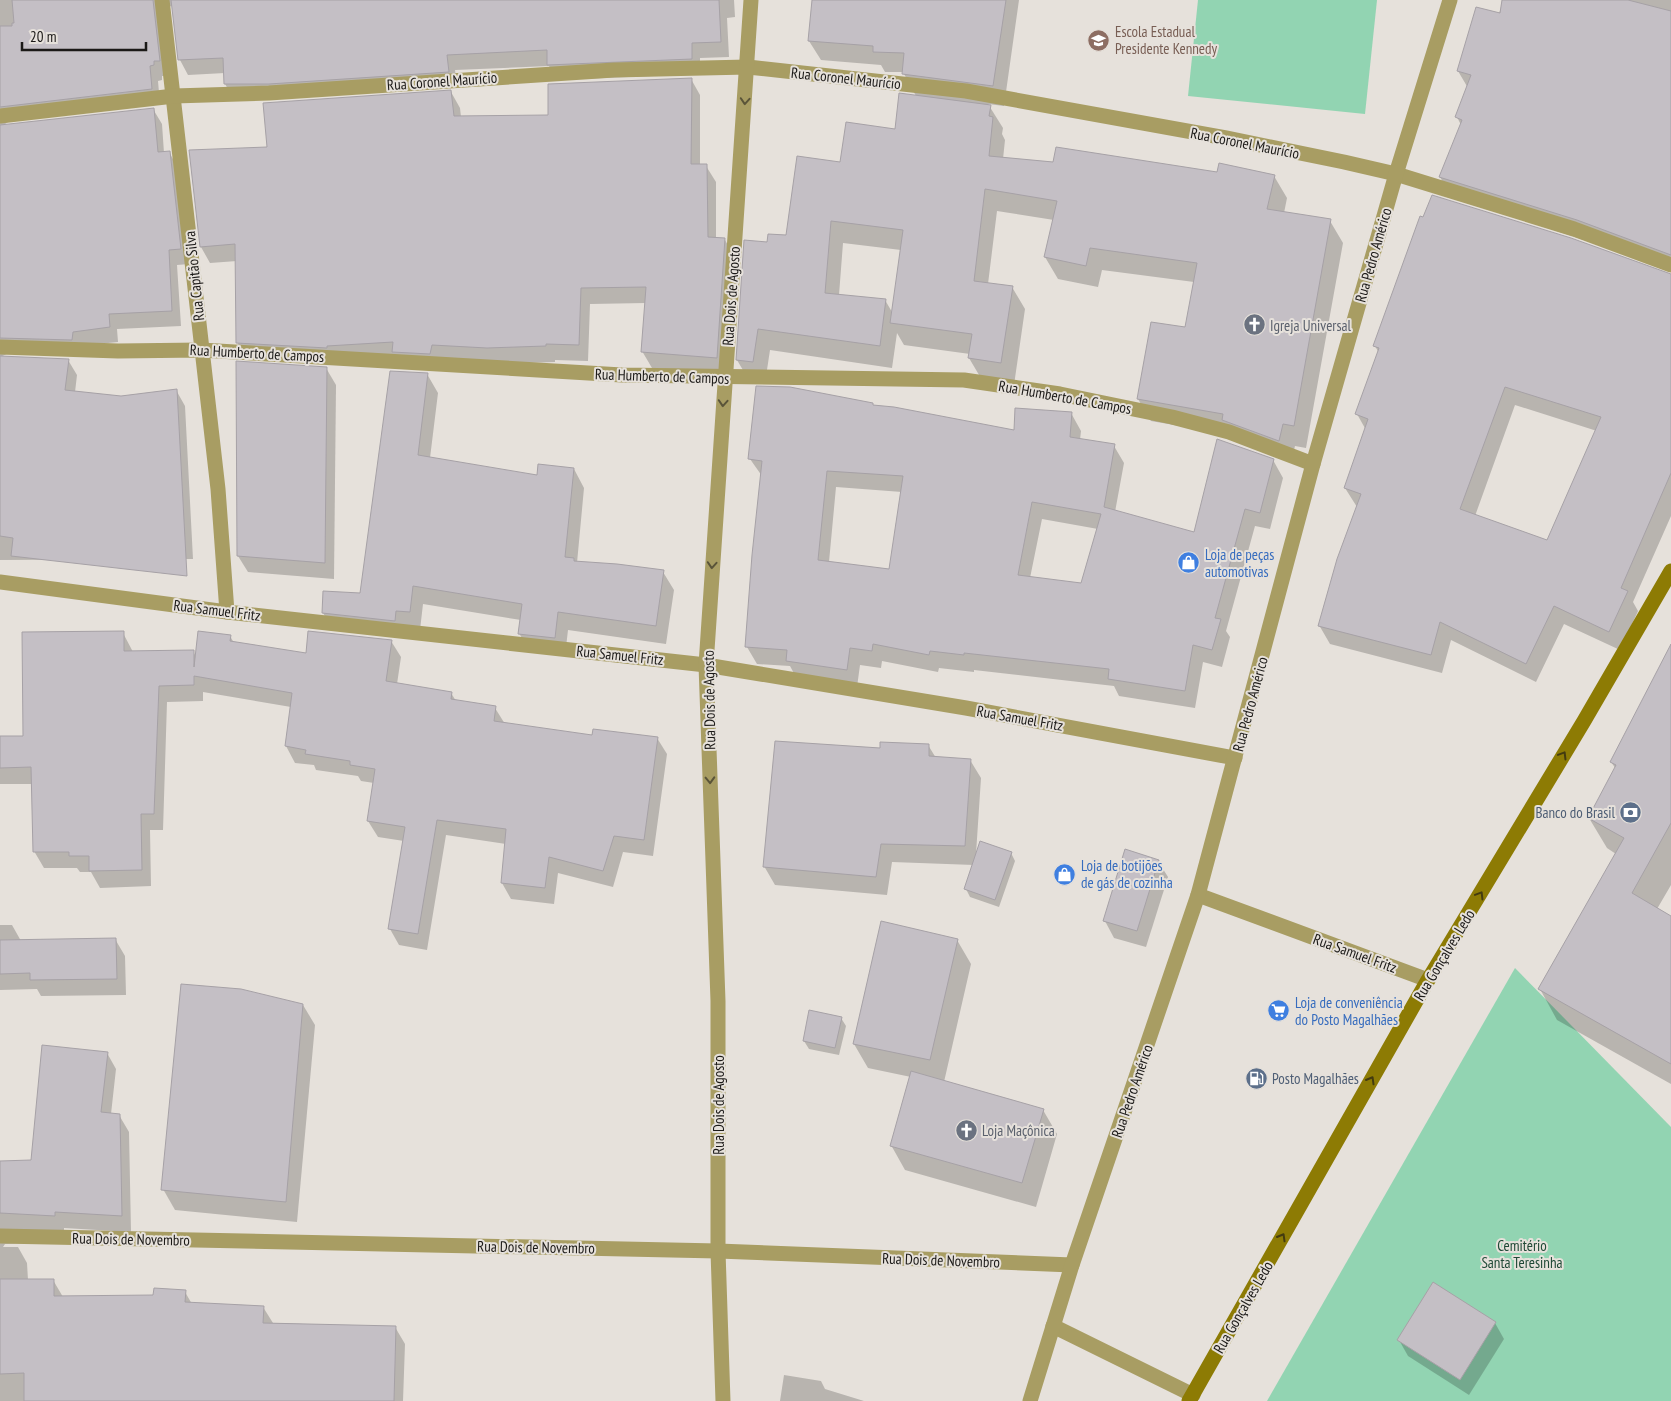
<svg xmlns="http://www.w3.org/2000/svg" width="1671" height="1401" font-family="'PT Sans Narrow',sans-serif">
<style>
.green{fill:#92d4b2}
.shadow{fill:#0003;fill-rule:evenodd}
.building{fill:#c4bfc5;stroke:#a6a1a6;fill-rule:evenodd}
.lines{fill:none;stroke-linecap:round;stroke-linejoin:round}
.street{stroke:#a89d63;stroke-width:15}
.secondary{stroke:#8d7b04;stroke-width:15}
.oneway{stroke:#5a5439}
.oneway2{stroke:#433b10}
.labels{text-anchor:middle;dominant-baseline:central;stroke-width:4;stroke-linejoin:round;paint-order:stroke}
.education-label{font-size:15px;fill:#785e54;stroke:#e6e1db;text-anchor:start}
.street-label{font-size:15px;fill:#1b1917;stroke:#e6e1db}
.worship-label{font-size:15px;fill:#5b616d;stroke:#e6e1db;text-anchor:start}
.shop-label{font-size:15px;fill:#366cbe;stroke:#e6e1db;text-anchor:start}
.service-label{font-size:15px;fill:#4e5e75;stroke:#e6e1db;text-anchor:end}
.park-label{font-size:15px;fill:#1f4936;stroke:#e6e1db}
</style>
<rect width="100%" height="100%" fill="#e6e1db"/>
<g class="green">
<polygon points="1198,0 1377,0 1365,114 1188,96"/>
<polygon points="1515,968 1671,1127 1671,1401 1267,1401"/>
</g>
<g class="shadow">
<polygon points="0,0 734,0 735,17 727,18 729,57 700,58 700,74 557,80 549,66 455,70 457,87 234,99 225,84 225,73 188,75 180,60 173,6 165,7 168,76 162,76 162,80 158,81 160,104 8,122 1,127 153,109 162,124 164,153 169,152 178,168 189,264 177,265 181,326 117,329 118,342 9,353 0,357"/>
<path d="M 813,0 L 1019,0 L 1004,106 L 988,104 L 1003,128 L 1002,134 L 1005,140 L 1003,159 L 1274,176 L 1287,198 L 1284,213 L 1330,221 L 1343,243 L 1306,448 L 1295,446 L 1291,462 L 1231,435 L 1151,421 L 1138,399 L 1186,329 L 1194,282 L 1102,270 L 1098,287 L 1058,279 L 1045,257 L 1054,220 L 997,211 L 988,284 L 1012,287 L 1025,309 L 1014,385 L 982,380 L 969,358 L 970,354 L 904,345 L 897,333 L 892,368 L 770,350 L 765,383 L 750,382 L 737,360 L 768,243 L 787,236 L 842,164 L 896,130 L 916,96 L 903,72 L 885,72 L 881,65 L 821,60 L 809,41 ZM 843,243 L 901,250 L 892,312 L 885,300 L 839,295 Z"/>
<polygon points="1503,0 1671,0 1671,269 1451,196 1440,177 1461,125 1457,117 1468,88 1458,71 1499,14"/>
<polygon points="691,79 700,95 700,166 706,166 716,182 716,239 725,240 734,256 726,374 652,368 642,351 646,303 590,304 588,361 555,360 555,362 497,364 247,359 237,342 237,261 210,263 201,247 268,149 451,92 460,108 461,117 549,117"/>
<path d="M 1671,275 L 1671,516 L 1633,602 L 1638,611 L 1620,650 L 1564,624 L 1536,682 L 1451,640 L 1442,673 L 1330,644 L 1319,625 L 1357,507 L 1345,488 L 1366,430 L 1357,414 L 1379,353 L 1375,346 ZM 1515,405 L 1597,431 L 1548,542 L 1475,516 Z"/>
<polygon points="0,358 68,360 77,375 75,392 121,397 176,390 185,406 193,559 0,560"/>
<polygon points="326,368 336,385 334,579 248,572 238,556"/>
<polygon points="427,374 438,393 430,458 538,476 574,469 584,488 577,563 663,572 674,590 666,644 568,630 565,656 530,652 519,633 521,620 423,604 420,630 334,631 323,613 361,594"/>
<path d="M 874,406 L 1015,431 L 1071,413 L 1081,431 L 1080,440 L 1114,446 L 1124,463 L 1115,512 L 1195,533 L 1273,460 L 1283,478 L 1270,529 L 1255,526 L 1226,631 L 1230,637 L 1222,667 L 1203,662 L 1195,708 L 1119,696 L 1114,686 L 974,670 L 974,672 L 939,668 L 938,672 L 882,661 L 881,668 L 860,665 L 857,687 L 797,679 L 790,666 L 757,664 L 747,647 L 762,476 L 750,459 ZM 836,487 L 902,492 L 890,570 L 829,562 ZM 1042,519 L 1098,529 L 1082,584 L 1030,578 Z"/>
<polygon points="123,633 133,652 193,651 196,657 230,636 234,643 307,654 391,641 401,657 397,684 451,693 456,701 495,708 505,724 593,737 657,738 667,754 653,856 623,852 613,887 558,873 554,904 511,899 502,883 506,844 446,835 427,950 399,945 390,929 404,841 378,837 368,821 374,783 361,781 358,776 316,770 314,765 295,763 286,746 291,707 203,692 203,701 167,702 163,830 150,830 151,886 100,888 91,872 80,872 77,868 44,868 34,851 32,784 0,784 0,737 24,737"/>
<polygon points="1671,647 1671,885 1657,909 1671,917 1671,1084 1557,1020 1540,989 1616,854 1607,848 1589,818 1616,769 1611,762"/>
<polygon points="928,745 936,758 970,760 981,778 976,854 1011,853 1015,861 999,907 970,897 966,889 974,865 892,862 887,895 775,885 764,866 881,750"/>
<polygon points="1158,861 1168,877 1146,947 1114,938 1105,921"/>
<polygon points="0,925 12,925 21,941 115,939 125,956 126,995 41,996 37,989 0,990"/>
<polygon points="957,940 971,964 944,1082 1043,1110 1057,1134 1036,1207 905,1170 891,1145 911,1077 868,1068 854,1044"/>
<polygon points="303,1005 315,1025 297,1222 175,1210 163,1189"/>
<polygon points="841,1018 846,1026 839,1055 809,1049 804,1041"/>
<polygon points="107,1053 116,1069 111,1114 119,1115 129,1132 131,1232 64,1228 64,1232 27,1243 5,1244 3,1247 18,1247 27,1263 28,1280 53,1280 63,1297 154,1296 185,1292 192,1304 263,1307 273,1323 395,1327 405,1344 403,1401 0,1401 0,1162 32,1161"/>
<polygon points="1495,1323 1504,1339 1469,1395 1408,1356 1399,1340"/>
<polygon points="784,1375 821,1381 825,1389 864,1401 780,1401"/>
</g>
<g class="building">
<polygon points="12,0 153,0 160,61 154,61 154,65 150,66 152,89 0,107 0,26 12,26 12,23 14,23"/>
<polygon points="171,0 719,0 721,42 692,43 692,59 547,65 547,50 447,55 449,72 269,84 224,84 223,58 178,60"/>
<polygon points="812,0 1006,0 993,86 902,74 904,53 873,52 873,46 808,41"/>
<polygon points="1502,0 1628,0 1671,11 1671,255 1577,220 1439,177 1462,120 1455,117 1471,75 1457,71 1476,7 1500,13"/>
<polygon points="692,78 691,164 707,164 708,237 725,238 717,358 641,352 646,287 581,288 579,345 546,344 546,346 487,348 432,345 430,354 392,352 393,342 327,346 327,348 236,343 235,244 200,247 189,150 267,147 263,103 451,90 454,116 548,115 548,84"/>
<polygon points="899,93 991,105 989,116 993,117 989,156 1053,162 1056,147 1217,172 1219,163 1275,175 1267,209 1331,219 1294,426 1283,424 1279,441 1222,420 1223,414 1137,399 1151,322 1185,327 1197,263 1090,248 1086,266 1044,257 1057,201 985,189 974,281 1013,286 1001,363 968,358 972,334 890,323 903,230 831,221 825,293 886,299 880,346 758,329 753,362 736,360 744,240 767,242 768,234 786,235 797,156 840,162 846,122 895,129"/>
<polygon points="154,108 158,152 170,151 181,249 169,250 172,311 109,314 110,327 73,332 72,340 0,338 0,125"/>
<path d="M 1432,195 L 1571,238 L 1671,274 L 1671,473 L 1621,588 L 1628,591 L 1609,632 L 1554,606 L 1526,664 L 1440,622 L 1431,655 L 1318,626 L 1337,559 L 1361,494 L 1344,488 L 1368,419 L 1355,414 L 1379,348 L 1373,346 L 1420,216 L 1423,217 ZM 1505,387 L 1601,417 L 1547,540 L 1460,509 Z"/>
<polygon points="0,356 69,359 65,390 121,396 177,389 187,576 11,556 13,538 0,536"/>
<polygon points="236,361 327,367 325,563 237,556"/>
<polygon points="390,371 428,373 418,455 537,475 538,464 574,468 565,557 574,558 574,561 617,564 664,570 656,626 558,612 555,638 518,634 522,604 413,586 410,612 396,611 395,621 322,613 323,591 360,593"/>
<path d="M 756,386 L 790,387 L 873,403 L 873,405 L 894,407 L 1014,430 L 1015,408 L 1072,412 L 1070,437 L 1115,444 L 1104,507 L 1194,532 L 1217,439 L 1274,459 L 1260,513 L 1245,509 L 1215,618 L 1221,619 L 1212,650 L 1193,645 L 1185,691 L 1108,679 L 1109,669 L 964,653 L 964,655 L 930,651 L 929,655 L 873,644 L 872,651 L 850,648 L 847,670 L 786,661 L 787,650 L 745,647 L 752,555 L 762,461 L 748,459 ZM 827,471 L 903,476 L 889,569 L 818,560 ZM 1032,502 L 1101,514 L 1081,583 L 1018,575 Z"/>
<polygon points="124,631 124,651 194,650 194,667 198,631 231,635 230,641 306,653 308,631 392,640 386,681 452,692 451,699 496,706 494,721 592,735 593,729 658,737 644,840 614,836 603,871 549,857 545,888 501,883 506,829 437,820 418,934 388,929 405,827 367,821 375,769 350,765 350,761 305,754 306,750 285,746 292,693 194,676 194,685 159,686 154,814 141,814 142,870 89,871 89,856 69,856 69,852 33,852 31,767 0,768 0,736 23,736 22,632"/>
<polygon points="1671,644 1671,823 1632,893 1671,916 1671,1064 1538,989 1624,838 1588,818 1616,765 1610,762"/>
<polygon points="775,741 880,748 880,742 929,744 929,756 971,759 965,846 881,844 876,877 763,867"/>
<polygon points="980,841 1012,852 995,900 964,889"/>
<polygon points="1125,849 1159,860 1137,931 1103,921"/>
<polygon points="881,921 958,939 930,1060 853,1044"/>
<polygon points="116,938 117,979 30,980 30,973 0,974 0,940"/>
<polygon points="181,984 241,989 303,1004 286,1202 161,1190"/>
<polygon points="809,1010 842,1017 835,1048 803,1041"/>
<polygon points="42,1045 108,1052 101,1112 120,1114 122,1216 55,1212 55,1216 0,1213 0,1161 31,1160"/>
<polygon points="911,1071 1044,1109 1022,1183 890,1146"/>
<polygon points="0,1279 54,1279 54,1296 153,1295 154,1288 186,1290 185,1302 264,1306 263,1323 396,1326 394,1401 24,1401 24,1373 0,1374"/>
<polygon points="1433,1282 1496,1322 1460,1380 1397,1340"/>
</g>
<g class="lines">
<g class="street">
<polyline points="162,0 218,489 227,612"/>
<polyline points="0,116 174,96 269,93 614,70 748,67 966,91 1226,138 1344,162 1396,174 1574,229 1671,265"/>
<polyline points="0,347 118,351 201,350 622,375 964,380 1060,394 1172,417 1229,432 1313,464"/>
<polyline points="0,582 227,612 706,665 966,708 1235,758"/>
<polyline points="1198,895 1428,980"/>
<polyline points="0,1236 718,1251 1072,1265"/>
<polyline points="1053,1326 1193,1395"/>
<polyline points="723,1401 718,1251 718,1001 706,665 751,0"/>
<polyline points="1030,1401 1072,1265 1198,895 1313,464 1396,174 1450,0"/>
</g>
<polyline class="secondary" points="1189,1401 1428,980 1584,721 1671,571"/>
</g>
<defs><path id="oneway-chevron" d="M-2-3.5L2.5 0L-2 3.5" fill="none" stroke-width="1.6" stroke-linecap="round" stroke-linejoin="round" transform="scale(1.25)"/></defs>
<g class="oneway">
<use href="#oneway-chevron" transform="translate(745 101) rotate(94)"/>
<use href="#oneway-chevron" transform="translate(723 403) rotate(94)"/>
<use href="#oneway-chevron" transform="translate(712 565) rotate(94)"/>
<use href="#oneway-chevron" transform="translate(710 780) rotate(88)"/>
</g>
<g class="oneway2">
<use href="#oneway-chevron" transform="translate(1563 755) rotate(-59)"/>
<use href="#oneway-chevron" transform="translate(1480 895) rotate(-59)"/>
<use href="#oneway-chevron" transform="translate(1371 1080) rotate(-60)"/>
<use href="#oneway-chevron" transform="translate(1282 1237) rotate(-60)"/>
</g>
<defs>
<symbol id="school-disc" viewBox="-11 -11 22 22"><circle r="9.5" fill="#8d6e63" stroke="#e6e1db"/><path d="M0-5L7-2L0 1L-7-2ZM-4 1L0 2.5L4 1V4Q0 6-4 4Z" fill="#fff"/></symbol>
<symbol id="church-disc" viewBox="-11 -11 22 22"><circle r="9.5" fill="#6b7280" stroke="#e6e1db"/><path d="M-1.2-6h2.4v3.5h3.3v2.4h-3.3V6h-2.4V-.1h-3.3v-2.4h3.3Z" fill="#fff"/></symbol>
<symbol id="shop-disc" viewBox="-11 -11 22 22"><circle r="9.5" fill="#3f7fe0" stroke="#e6e1db"/><path d="M-5-2.5h2.3a2.7 3.5 0 0 1 5.4 0H5L5.5 6h-11ZM-1.5-2.5h3a1.5 2.3 0 0 0-3 0Z" fill="#fff"/></symbol>
<symbol id="bank-disc" viewBox="-11 -11 22 22"><circle r="9.5" fill="#5c6f8a" stroke="#e6e1db"/><path d="M-6-4H6V4H-6ZM0-2.3a2.3 2.3 0 1 0 0 4.6a2.3 2.3 0 1 0 0-4.6Z" fill="#fff"/></symbol>
<symbol id="supermarket-disc" viewBox="-11 -11 22 22"><circle r="9.5" fill="#3f7fe0" stroke="#e6e1db"/><path d="M-6-5.5h2.5l.6 2H6L4.5 2H-2.5L-4.4-4H-6ZM-1.5 3.2a1.3 1.3 0 1 0 .1 0ZM3 3.2a1.3 1.3 0 1 0 .1 0Z" fill="#fff"/></symbol>
<symbol id="fuel-disc" viewBox="-11 -11 22 22"><circle r="9.5" fill="#5c6f8a" stroke="#e6e1db"/><path d="M-5.5-6h7V0h2V4h1.3V-2.5L3-4.5l.8-.8L6-3V5H2.5V1h-1V6h-7ZM-4.2-4.7v3.2H.2V-4.7Z" fill="#fff"/></symbol>
</defs>
<g fill-rule="evenodd">
<use href="#school-disc" x="1086" y="28" width="25" height="25"/>
<use href="#church-disc" x="1242" y="312" width="25" height="25"/>
<use href="#shop-disc" x="1176" y="550" width="25" height="25"/>
<use href="#bank-disc" x="1618" y="800" width="25" height="25"/>
<use href="#shop-disc" x="1052" y="862" width="25" height="25"/>
<use href="#supermarket-disc" x="1266" y="998" width="25" height="25"/>
<use href="#fuel-disc" x="1244" y="1066" width="25" height="25"/>
<use href="#church-disc" x="954" y="1118" width="25" height="25"/>
</g>
<g class="labels">
<g class="education-label">
<text x="1115" y="31">Escola Estadual<tspan x="1115" dy="17">Presidente Kennedy</tspan></text>
</g>
<g class="street-label">
<text transform="translate(846 78) rotate(6)">Rua Coronel Maurício</text>
<text transform="translate(442 81) rotate(-4)">Rua Coronel Maurício</text>
<text transform="translate(1245 143) rotate(11)">Rua Coronel Maurício</text>
<text transform="translate(1373 255) rotate(-74)">Rua Pedro Américo</text>
<text transform="translate(194 276) rotate(-96)">Rua Capitão Silva</text>
<text transform="translate(731 296) rotate(-86)">Rua Dois de Agosto</text>
<text transform="translate(257 353) rotate(3)">Rua Humberto de Campos</text>
<text transform="translate(662 376) rotate(2)">Rua Humberto de Campos</text>
<text transform="translate(1065 397) rotate(10)">Rua Humberto de Campos</text>
<text transform="translate(217 610) rotate(7)">Rua Samuel Fritz</text>
<text transform="translate(620 655) rotate(6)">Rua Samuel Fritz</text>
<text transform="translate(709 700) rotate(-91)">Rua Dois de Agosto</text>
<text transform="translate(1250 704) rotate(-75)">Rua Pedro Américo</text>
<text transform="translate(1020 718) rotate(10)">Rua Samuel Fritz</text>
<text transform="translate(1355 953) rotate(20)">Rua Samuel Fritz</text>
<text transform="translate(1444 955) rotate(-59)">Rua Gonçalves Ledo</text>
<text transform="translate(1132 1091) rotate(-71)">Rua Pedro Américo</text>
<text transform="translate(718 1105) rotate(-90)">Rua Dois de Agosto</text>
<text transform="translate(131 1239) rotate(1)">Rua Dois de Novembro</text>
<text transform="translate(536 1247) rotate(1)">Rua Dois de Novembro</text>
<text transform="translate(941 1260) rotate(2)">Rua Dois de Novembro</text>
<text transform="translate(1243 1307) rotate(-60)">Rua Gonçalves Ledo</text>
</g>
<g class="worship-label">
<text x="1270" y="325">Igreja Universal</text>
<text x="982" y="1130">Loja Maçônica</text>
</g>
<g class="shop-label">
<text x="1205" y="554">Loja de peças<tspan x="1205" dy="17">automotivas</tspan></text>
<text x="1081" y="865">Loja de botijões<tspan x="1081" dy="17">de gás de cozinha</tspan></text>
<text x="1295" y="1002">Loja de conveniência<tspan x="1295" dy="17">do Posto Magalhães</tspan></text>
</g>
<g class="service-label">
<text x="1615" y="812">Banco do Brasil</text>
<text x="1272" y="1078" text-anchor="start">Posto Magalhães</text>
</g>
<g class="park-label">
<text x="1522" y="1245">Cemitério<tspan x="1522" dy="17">Santa Teresinha</tspan></text>
</g>
</g>
<path d="M22 42v8h124v-8" fill="none" stroke="#1b1917" stroke-width="2.5"/>
<text x="30" y="42" font-size="15" fill="#1b1917" stroke="#e6e1db" stroke-width="4" paint-order="stroke">20 m</text>
</svg>
